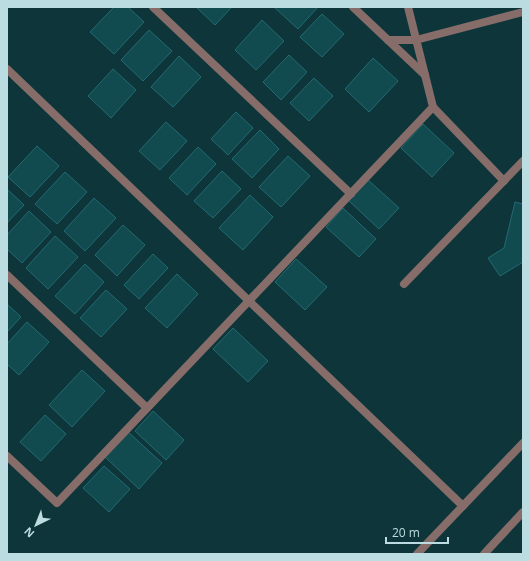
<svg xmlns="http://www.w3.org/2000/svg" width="530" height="561" font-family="'Open Sans',sans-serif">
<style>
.building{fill:#114a4f;stroke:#226b73}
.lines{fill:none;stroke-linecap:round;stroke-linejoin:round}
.minor{stroke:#866d6a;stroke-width:8}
</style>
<rect width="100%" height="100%" fill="#0e3539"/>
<g class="building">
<polygon points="114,7 128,7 144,22 114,54 90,32"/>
<polygon points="196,7 232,7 215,25"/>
<polygon points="274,7 318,7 298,29"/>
<polygon points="322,14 344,34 322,57 300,37"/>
<polygon points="262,20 284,41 256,70 235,50"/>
<polygon points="149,30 172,51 143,81 121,60"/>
<polygon points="289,55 307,72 281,100 263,82"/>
<polygon points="179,56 201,77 173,107 151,87"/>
<polygon points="373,58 398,81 369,112 345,89"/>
<polygon points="113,69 136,90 111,118 88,96"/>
<polygon points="314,78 333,96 309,121 290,103"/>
<polygon points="236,112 253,128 228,155 211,139"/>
<polygon points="166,122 187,141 160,170 139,151"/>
<polygon points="423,124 454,153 432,177 401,148"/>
<polygon points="260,130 279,149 252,178 232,159"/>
<polygon points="37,146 59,166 30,197 8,177"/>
<polygon points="198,147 216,164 187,195 169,178"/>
<polygon points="288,156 310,176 281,207 259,187"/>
<polygon points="222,171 241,189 213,218 194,201"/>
<polygon points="65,172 87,192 57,224 35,204"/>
<polygon points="367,179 399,208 379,229 348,200"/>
<polygon points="7,189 24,205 7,223"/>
<polygon points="250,195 273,217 243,250 219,228"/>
<polygon points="94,198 116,218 85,251 64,231"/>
<polygon points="515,202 523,204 523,262 500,276 488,258 504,248"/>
<polygon points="343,208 376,239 359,257 326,227"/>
<polygon points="29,211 51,232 22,263 7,249 7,235"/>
<polygon points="123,225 145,245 117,276 95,255"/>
<polygon points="55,236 78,257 48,289 26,268"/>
<polygon points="153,254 168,268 139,299 124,285"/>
<polygon points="296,259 327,287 305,310 275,282"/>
<polygon points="85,264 104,282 75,314 55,296"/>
<polygon points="177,274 198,294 167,328 145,308"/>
<polygon points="106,290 127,309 101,337 80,318"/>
<polygon points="7,304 21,317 7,332"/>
<polygon points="27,322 49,342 19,375 7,364 7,344"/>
<polygon points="233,328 268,361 248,382 213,349"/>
<polygon points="82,370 105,391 72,427 49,405"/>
<polygon points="153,411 184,440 166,460 135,431"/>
<polygon points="45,415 66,434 41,461 20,442"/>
<polygon points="127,431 162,463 139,489 104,456"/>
<polygon points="104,466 130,489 109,512 83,488"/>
</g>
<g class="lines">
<g class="minor">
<polyline points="153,7 351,194"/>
<polyline points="353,7 425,75"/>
<polyline points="388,40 416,40 523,12"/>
<polyline points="7,69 463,506"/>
<polyline points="433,107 504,181"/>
<polyline points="7,275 147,408"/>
<polyline points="404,284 523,161"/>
<polyline points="7,456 57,503 433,107 408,7"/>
<polyline points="417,554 523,443"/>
<polyline points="484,554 523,512"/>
</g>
</g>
<rect width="530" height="561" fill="none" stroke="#bbdce0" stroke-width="16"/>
<g transform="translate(36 525) rotate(223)" stroke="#0e3539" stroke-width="3" paint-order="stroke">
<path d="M0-3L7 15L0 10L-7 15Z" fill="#bbdce0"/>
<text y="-6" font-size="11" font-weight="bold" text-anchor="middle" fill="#bbdce0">N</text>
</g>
<path d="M386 537v6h62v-6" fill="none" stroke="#bbdce0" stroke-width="2"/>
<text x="392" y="537" font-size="12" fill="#bbdce0" stroke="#0e3539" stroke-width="3" paint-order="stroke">20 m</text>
</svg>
